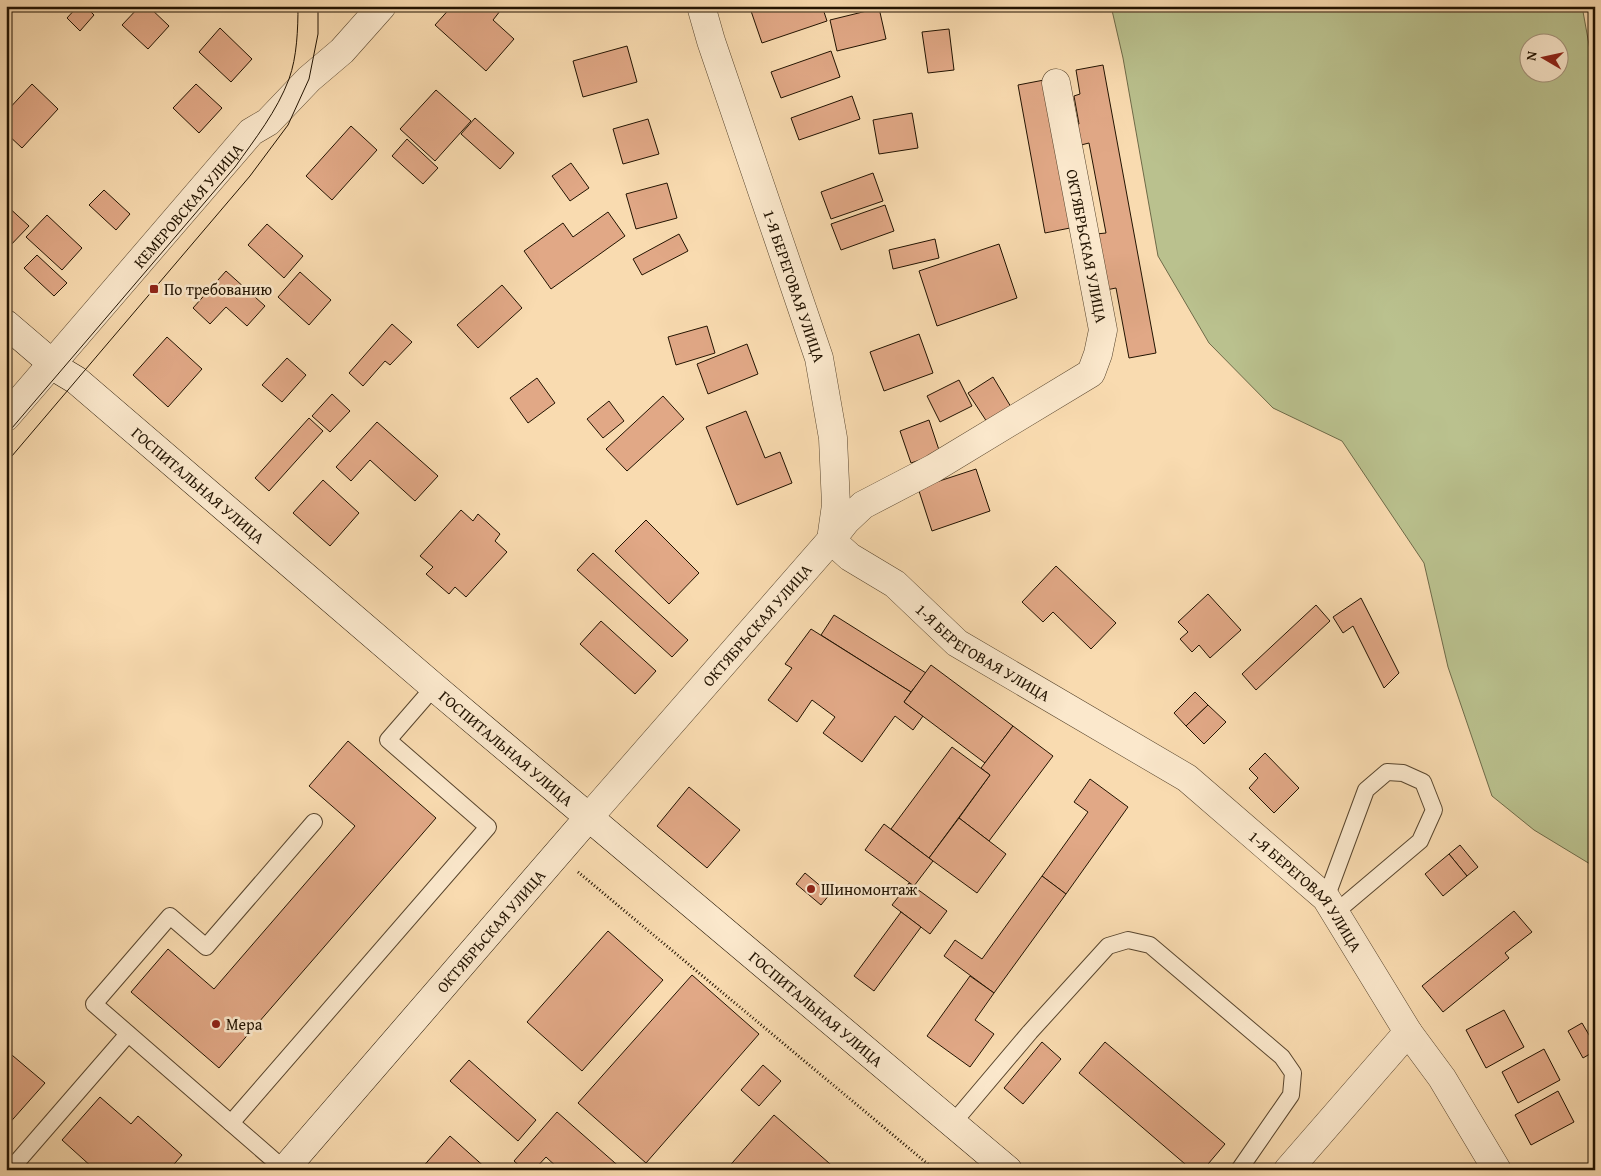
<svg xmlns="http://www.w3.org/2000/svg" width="1601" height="1176" font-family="'Gentium Book Plus',serif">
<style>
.green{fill:#bac18e;stroke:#6e6a48;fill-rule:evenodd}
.building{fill:#e1a886;stroke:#221301}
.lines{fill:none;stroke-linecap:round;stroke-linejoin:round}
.lane-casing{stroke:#58452d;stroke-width:18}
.street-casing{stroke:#58452d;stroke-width:29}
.secondary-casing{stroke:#221301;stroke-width:29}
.path{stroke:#221301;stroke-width:3;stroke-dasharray:1 2.5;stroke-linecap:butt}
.lane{stroke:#fbe8cc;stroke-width:16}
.street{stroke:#fbe8cc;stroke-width:28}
.secondary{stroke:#fbe8cc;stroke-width:28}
.tram{stroke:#221301;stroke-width:1}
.poi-dot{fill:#8f2418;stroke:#fbe8cc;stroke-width:2}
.labels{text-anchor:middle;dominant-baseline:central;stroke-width:5;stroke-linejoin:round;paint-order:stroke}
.street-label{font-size:16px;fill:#221301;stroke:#fbe8cc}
.poi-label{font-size:16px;fill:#221301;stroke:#fbe8cc;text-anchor:start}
</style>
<rect width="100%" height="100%" fill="#f9dbb0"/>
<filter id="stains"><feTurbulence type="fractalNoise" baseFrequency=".004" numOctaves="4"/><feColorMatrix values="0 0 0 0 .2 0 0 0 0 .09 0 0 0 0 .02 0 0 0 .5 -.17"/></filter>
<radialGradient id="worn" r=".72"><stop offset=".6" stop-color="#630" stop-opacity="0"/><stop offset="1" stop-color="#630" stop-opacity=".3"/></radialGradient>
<path class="green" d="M 1111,6 L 1582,6 L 1595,78 L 1595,867 L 1534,830 L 1492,796 L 1448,667 L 1424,563 L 1342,441 L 1273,408 L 1209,343 L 1158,256 L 1123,58 ZM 1528,42 L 1558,42 L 1558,72 L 1528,72 Z"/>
<g class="building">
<polygon points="78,6 85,6 94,15 80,31 67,18"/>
<polygon points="140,6 148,6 169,26 148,49 122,25"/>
<polygon points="452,6 504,6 493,20 514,39 486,71 435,25"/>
<polygon points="766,6 822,6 827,21 762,43 751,11"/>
<polygon points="879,8 886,39 837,51 830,20"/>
<polygon points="220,28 252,59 231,82 199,52"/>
<polygon points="949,29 954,70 928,73 922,32"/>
<polygon points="627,46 637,82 583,97 573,61"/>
<polygon points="831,51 840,77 781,98 771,72"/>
<polygon points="1103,65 1156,353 1129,358 1116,288 1106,290 1096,234 1106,233 1089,143 1077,146 1073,125 1079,124 1074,96 1080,94 1076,70"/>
<polygon points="1044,80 1070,228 1045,233 1018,85"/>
<polygon points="32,84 58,109 22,148 6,133 6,112"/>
<polygon points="196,84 222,108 199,133 173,108"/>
<polygon points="436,90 471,121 435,161 400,129"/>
<polygon points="852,96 860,119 799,140 791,118"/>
<polygon points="912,113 918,148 879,154 873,120"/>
<polygon points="475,118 514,153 500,169 461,134"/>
<polygon points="648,119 659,154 623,164 613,129"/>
<polygon points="351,126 377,150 332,200 306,176"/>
<polygon points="407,139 438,168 423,184 392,156"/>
<polygon points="571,163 589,188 570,201 552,176"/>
<polygon points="873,173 883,201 831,219 821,192"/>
<polygon points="667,183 677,218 636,229 626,194"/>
<polygon points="104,190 130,214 116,230 89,205"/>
<polygon points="6,205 29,226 6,250"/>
<polygon points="885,205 894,231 841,250 831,224"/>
<polygon points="608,212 625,236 551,289 524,251 563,223 573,237"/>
<polygon points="47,215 82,248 62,270 26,237"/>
<polygon points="267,224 303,256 284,278 248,245"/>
<polygon points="679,234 688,251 642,275 633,259"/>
<polygon points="935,239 939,258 893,269 889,250"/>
<polygon points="999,244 1017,298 937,326 919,271"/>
<polygon points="37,255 67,283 54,296 24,268"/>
<polygon points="226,271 265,306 247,326 226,307 210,324 193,308"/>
<polygon points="300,272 331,300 309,325 278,297"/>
<polygon points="502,285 522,308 478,348 457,325"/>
<polygon points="392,324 412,342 390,365 385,361 363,386 349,373"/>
<polygon points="707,326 715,353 676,365 668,337"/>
<polygon points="919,334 933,373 884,391 870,352"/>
<polygon points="167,337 202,369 168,407 133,375"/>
<polygon points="747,344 758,374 708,394 697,364"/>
<polygon points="287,358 306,375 282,402 262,385"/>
<polygon points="993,377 1011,407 987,422 968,393"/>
<polygon points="537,378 555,403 528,423 510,398"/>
<polygon points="959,380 972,406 940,422 927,396"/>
<polygon points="332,394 350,411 330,432 312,416"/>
<polygon points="663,396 684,419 627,471 606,449"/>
<polygon points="609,401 624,421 603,438 587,419"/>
<polygon points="746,411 765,458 780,452 792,483 737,505 706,427"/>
<polygon points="309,418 323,431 269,491 255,478"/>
<polygon points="929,420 940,453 911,463 900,431"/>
<polygon points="377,422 438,476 415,501 370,460 351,481 336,467"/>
<polygon points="976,469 990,511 932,531 918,488"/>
<polygon points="323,480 359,513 330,546 293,513"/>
<polygon points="461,510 473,521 478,514 500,534 495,541 507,552 466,597 455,587 449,594 426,574 433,567 420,556"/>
<polygon points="646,520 699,573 669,604 615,551"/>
<polygon points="593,553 688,640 672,657 577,570"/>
<polygon points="1056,566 1116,623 1091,649 1053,612 1043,622 1022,602"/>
<polygon points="1208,594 1241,630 1210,658 1199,645 1192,652 1180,639 1188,632 1178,622"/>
<polygon points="1361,598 1399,673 1384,688 1353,626 1343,633 1333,617"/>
<polygon points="1316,605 1330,621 1256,690 1242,674"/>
<polygon points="834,615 926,673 911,692 821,635"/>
<polygon points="601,621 656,671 635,694 580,644"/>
<polygon points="811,629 911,692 904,702 923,716 913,730 895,716 862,762 823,733 835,717 812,700 797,722 768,700 792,668 785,664"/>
<polygon points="931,665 1013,726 985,763 904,702"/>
<polygon points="1195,692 1208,705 1186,726 1174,713"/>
<polygon points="1208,705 1226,722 1204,744 1186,726"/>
<polygon points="1013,726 1053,756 989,841 959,818 990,775 981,768"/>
<polygon points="348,741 436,818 219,1068 131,992 168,949 214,989 355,826 309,786"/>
<polygon points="952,747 990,775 929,858 891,829"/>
<polygon points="1265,753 1299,788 1274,813 1249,788 1258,778 1249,769"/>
<polygon points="1090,779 1128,807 1066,894 1042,876 1088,812 1074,802"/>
<polygon points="689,787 740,830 707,868 657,826"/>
<polygon points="959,818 1006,854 977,893 929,858"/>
<polygon points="884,824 933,861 914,886 865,850"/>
<polygon points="1460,845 1478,867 1467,876 1449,854"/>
<polygon points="1449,854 1467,876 1443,896 1425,874"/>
<polygon points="805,873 830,894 821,905 796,884"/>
<polygon points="1042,876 1066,894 994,993 944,956 955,940 982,959"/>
<polygon points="909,883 947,911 930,934 892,905"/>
<polygon points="1514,911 1532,932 1505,953 1509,958 1443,1012 1422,986"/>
<polygon points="901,912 921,927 874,991 854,976"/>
<polygon points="608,931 663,980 582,1071 527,1022"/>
<polygon points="692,975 759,1034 646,1163 578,1103"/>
<polygon points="970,976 994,993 975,1020 994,1034 970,1067 927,1036"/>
<polygon points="1504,1010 1524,1047 1486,1068 1466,1030"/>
<polygon points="1582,1023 1595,1045 1595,1051 1583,1058 1568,1031"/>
<polygon points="1042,1042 1061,1059 1023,1104 1004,1088"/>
<polygon points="1105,1042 1225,1144 1203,1170 1192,1170 1079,1073"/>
<polygon points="1544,1049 1560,1080 1518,1103 1502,1072"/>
<polygon points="6,1050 45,1083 6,1127"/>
<polygon points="469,1060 536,1120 518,1141 450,1081"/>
<polygon points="763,1065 781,1081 759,1106 741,1090"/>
<polygon points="1558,1091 1574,1122 1531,1145 1515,1115"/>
<polygon points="100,1097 131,1124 138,1116 182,1155 169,1170 92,1170 93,1168 62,1140"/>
<polygon points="557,1112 623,1170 560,1170 546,1157 534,1170 524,1170 514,1161"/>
<polygon points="774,1115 837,1170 726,1170"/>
<polygon points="450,1136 488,1170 420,1170"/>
</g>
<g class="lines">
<defs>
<g id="lane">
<polyline points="1326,898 1366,790 1387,772 1403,773 1423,782 1434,810 1420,841 1336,912"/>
<polyline points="231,1123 94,1004 170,916 206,947 314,822"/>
<polyline points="953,1123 1030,1032 1108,946 1128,940 1150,945 1282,1057 1293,1073 1291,1095 1239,1170"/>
<polyline points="284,1169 231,1123 488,827 388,740 434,687"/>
<polyline points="10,1170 128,1034"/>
</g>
<g id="street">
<path id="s1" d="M 701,6 L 711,41 L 819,358 L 833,438 L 836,505 L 831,540 L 850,557 L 895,584 L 957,643 L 1187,778 L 1326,898 L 1408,1032 L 1442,1078 L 1497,1170"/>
<path id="s2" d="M 6,417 L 251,132 L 268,122 L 309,79 L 342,51 L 382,6"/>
<path id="s3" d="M 589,817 L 831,540 L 846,521 L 863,505 L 934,468 L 1091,373 L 1098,354 L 1103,330 L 1056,83"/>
<polyline points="1288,1170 1408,1032"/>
</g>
<g id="secondary">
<path id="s4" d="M 6,324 L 61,371 L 76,380 L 434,687 L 1008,1170"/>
<path id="s5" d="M 284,1170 L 589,817"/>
</g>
</defs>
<use href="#lane" class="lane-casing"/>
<use href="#street" class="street-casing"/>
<use href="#secondary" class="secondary-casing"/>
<polyline class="path" points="578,872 935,1170"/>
<use href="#lane" class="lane"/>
<use href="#street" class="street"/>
<use href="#secondary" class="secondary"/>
<g class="tram">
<path d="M 6,435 L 235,167 C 255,139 277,111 289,79 C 297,57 298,29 298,6"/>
<polyline points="6,463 250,176 288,125 309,79 318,34 318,6"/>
</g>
</g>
<g class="poi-dot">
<rect x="149" y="284" width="10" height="10" rx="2.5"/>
<circle cx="811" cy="889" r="5"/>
<circle cx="216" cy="1024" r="5"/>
</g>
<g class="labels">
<g class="street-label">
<text stroke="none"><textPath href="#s2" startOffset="279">КЕМЕРОВСКАЯ УЛИЦА</textPath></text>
<text transform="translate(1087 246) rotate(79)">ОКТЯБРЬСКАЯ УЛИЦА</text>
<text stroke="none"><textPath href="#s1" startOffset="295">1-Я БЕРЕГОВАЯ УЛИЦА</textPath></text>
<text stroke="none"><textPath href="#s4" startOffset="251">ГОСПИТАЛЬНАЯ УЛИЦА</textPath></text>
<text stroke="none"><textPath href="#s3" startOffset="255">ОКТЯБРЬСКАЯ УЛИЦА</textPath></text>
<text stroke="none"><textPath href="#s1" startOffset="745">1-Я БЕРЕГОВАЯ УЛИЦА</textPath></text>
<text stroke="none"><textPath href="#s4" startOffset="656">ГОСПИТАЛЬНАЯ УЛИЦА</textPath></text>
<text stroke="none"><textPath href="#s1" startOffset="1150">1-Я БЕРЕГОВАЯ УЛИЦА</textPath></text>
<text stroke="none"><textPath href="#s5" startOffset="316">ОКТЯБРЬСКАЯ УЛИЦА</textPath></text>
<text stroke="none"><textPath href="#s4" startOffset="1061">ГОСПИТАЛЬНАЯ УЛИЦА</textPath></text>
</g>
<g class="poi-label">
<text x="164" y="289">По требованию</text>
<text x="821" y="889">Шиномонтаж</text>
<text x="226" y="1024">Мера</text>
</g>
</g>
<rect width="1601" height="1176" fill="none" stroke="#f9dbb0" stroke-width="25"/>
<rect x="8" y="8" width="1586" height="1161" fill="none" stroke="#221301" stroke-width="2.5"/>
<rect x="12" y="12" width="1576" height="1151" fill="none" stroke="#221301"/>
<g transform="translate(1544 58) rotate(279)"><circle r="24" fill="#fbe8cc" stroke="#a4937b"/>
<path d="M0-4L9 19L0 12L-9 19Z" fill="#8f2418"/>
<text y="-8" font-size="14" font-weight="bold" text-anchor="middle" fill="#221301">N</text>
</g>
<rect width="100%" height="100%" filter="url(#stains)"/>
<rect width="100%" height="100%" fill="url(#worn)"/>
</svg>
